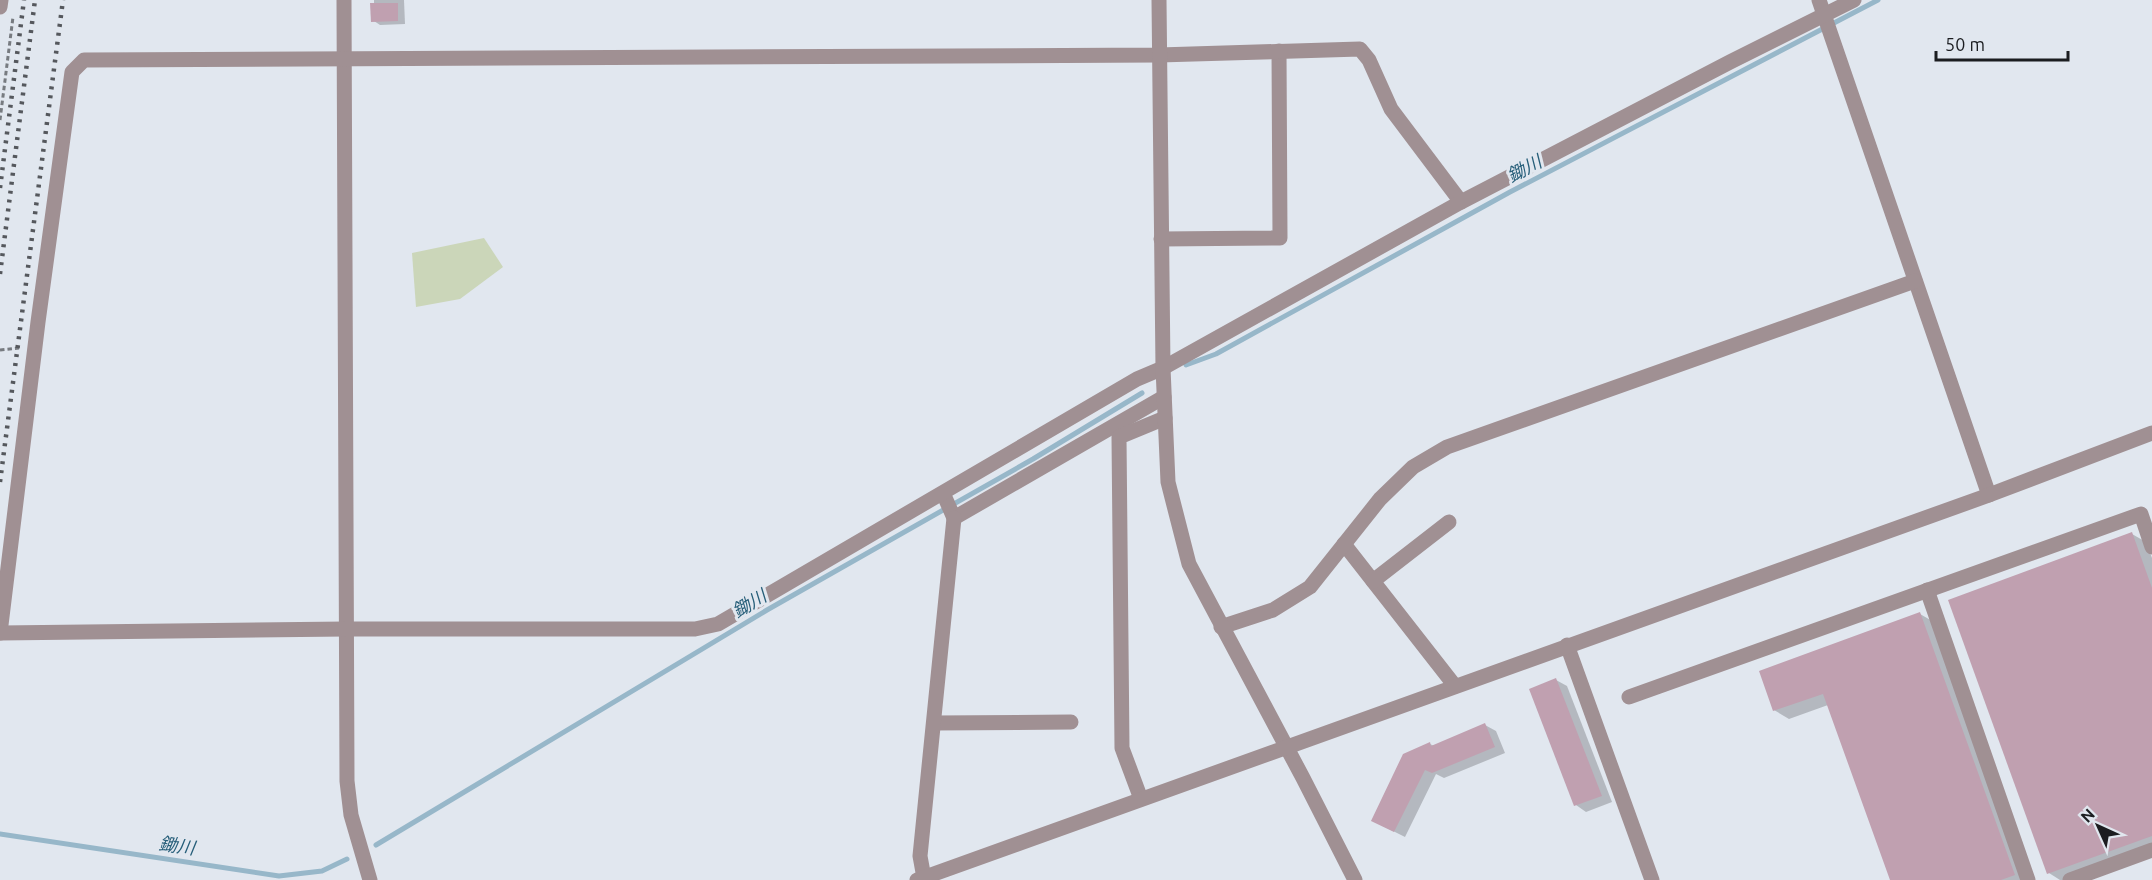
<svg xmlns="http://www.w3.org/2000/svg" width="2152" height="880" font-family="Ubuntu,'Noto Sans JP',sans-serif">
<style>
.green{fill:#cbd6b9}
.shadow{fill:#0003}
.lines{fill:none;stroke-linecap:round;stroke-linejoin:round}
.stream{stroke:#97b7c9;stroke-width:5}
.building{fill:#c0a0b0}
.path{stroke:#777b80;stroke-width:3;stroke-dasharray:4.5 3;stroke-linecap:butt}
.minor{stroke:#a09093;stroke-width:15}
.tertiary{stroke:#a09093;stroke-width:15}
.rail{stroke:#55585d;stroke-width:4.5;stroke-dasharray:3 6;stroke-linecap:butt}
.labels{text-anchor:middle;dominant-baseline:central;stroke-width:6;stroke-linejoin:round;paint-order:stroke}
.water-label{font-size:18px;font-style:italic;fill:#265e79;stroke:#e1e7ef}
</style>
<rect width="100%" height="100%" fill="#e1e7ef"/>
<polygon class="green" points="484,238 503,267 460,299 416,307 412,253"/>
<g class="shadow">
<polygon points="374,0 404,0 405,24 380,25 374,21"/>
<polygon points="2132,534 2146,542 2152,558 2152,849 2068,880 2060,880 2049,873"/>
<polygon points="1920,614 1934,622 2027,880 1892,880 1828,705 1789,719 1774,710"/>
<polygon points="1556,680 1567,686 1612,802 1586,812 1576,805"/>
<polygon points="1485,725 1496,731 1505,753 1444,778 1436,774 1405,837 1383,826 1430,744 1434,746"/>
</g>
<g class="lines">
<g class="stream">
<polyline points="1186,365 1216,354 1510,192 1878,0"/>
<polyline points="0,834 279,876 322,871 347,859"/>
<polyline points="376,845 767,610 1033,459 1142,393"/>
</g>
</g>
<g class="building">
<polygon points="370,3 398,3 398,21 371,22"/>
<polygon points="2132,532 2152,588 2152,836 2047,874 1948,600"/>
<polygon points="1920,612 2015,875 2001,880 1890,880 1823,694 1773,711 1759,671"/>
<polygon points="1556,678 1602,796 1574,806 1529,689"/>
<polygon points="1485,723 1495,747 1432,773 1425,770 1394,832 1371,821 1403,754 1430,742 1431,746"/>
</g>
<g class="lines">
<g class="path">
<polyline points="0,120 13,17"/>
<polyline points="0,350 19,348"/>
</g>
<g class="minor">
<polyline points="344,0 347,781 351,815 370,880"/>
<polyline points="1819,0 1989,495"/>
<polyline points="0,7 1,0"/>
<polyline points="1161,239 1280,238 1279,51"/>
<polyline points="943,493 954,518 1164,397"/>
<polyline points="1344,544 1455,686"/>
<polyline points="1373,581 1449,522"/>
<polyline points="1927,590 2028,880"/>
<polyline points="1221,627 1273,610 1310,587 1380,499 1413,467 1447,447 1915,281"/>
<polyline points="0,633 38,322 72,72 84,60 1159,55 1360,49 1369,60 1391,109 1461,202"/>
<polyline points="0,633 346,629 695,629 718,624 1137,379 1163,368 1461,202 1730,62 1854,0"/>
<polyline points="1567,645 1652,880"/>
<polyline points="1629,697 2141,514 2152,547"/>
<polyline points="934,723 1071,722"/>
<polyline points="1141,799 1122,748 1119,437 1165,418"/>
<polyline points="924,878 920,856 954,518"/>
<polyline points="2070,880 2152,850"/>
</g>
<g class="tertiary">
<polyline points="1159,0 1163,368 1168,482 1189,564 1303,778 1355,880"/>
<polyline points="917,880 1989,495 2152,433"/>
</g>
<g class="rail">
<polyline points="0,188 24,0"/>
<polyline points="0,274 35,0"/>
<polyline points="0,482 63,0"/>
</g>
</g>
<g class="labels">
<g class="water-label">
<text transform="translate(1524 168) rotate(-28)">鋤川</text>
<text transform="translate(749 603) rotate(-31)">鋤川</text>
<text transform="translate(177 845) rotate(8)">鋤川</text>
</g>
</g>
<g transform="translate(2098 826) rotate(315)" stroke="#e1e7ef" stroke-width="4.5" paint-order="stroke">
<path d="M0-4.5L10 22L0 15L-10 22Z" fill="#1b1d20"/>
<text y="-9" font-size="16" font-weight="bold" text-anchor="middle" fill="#1b1d20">N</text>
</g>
<path d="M1936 51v9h132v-9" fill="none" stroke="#1b1d20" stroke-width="3"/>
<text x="1945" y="51" font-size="18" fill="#1b1d20" stroke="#e1e7ef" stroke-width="4.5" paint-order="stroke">50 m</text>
</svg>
